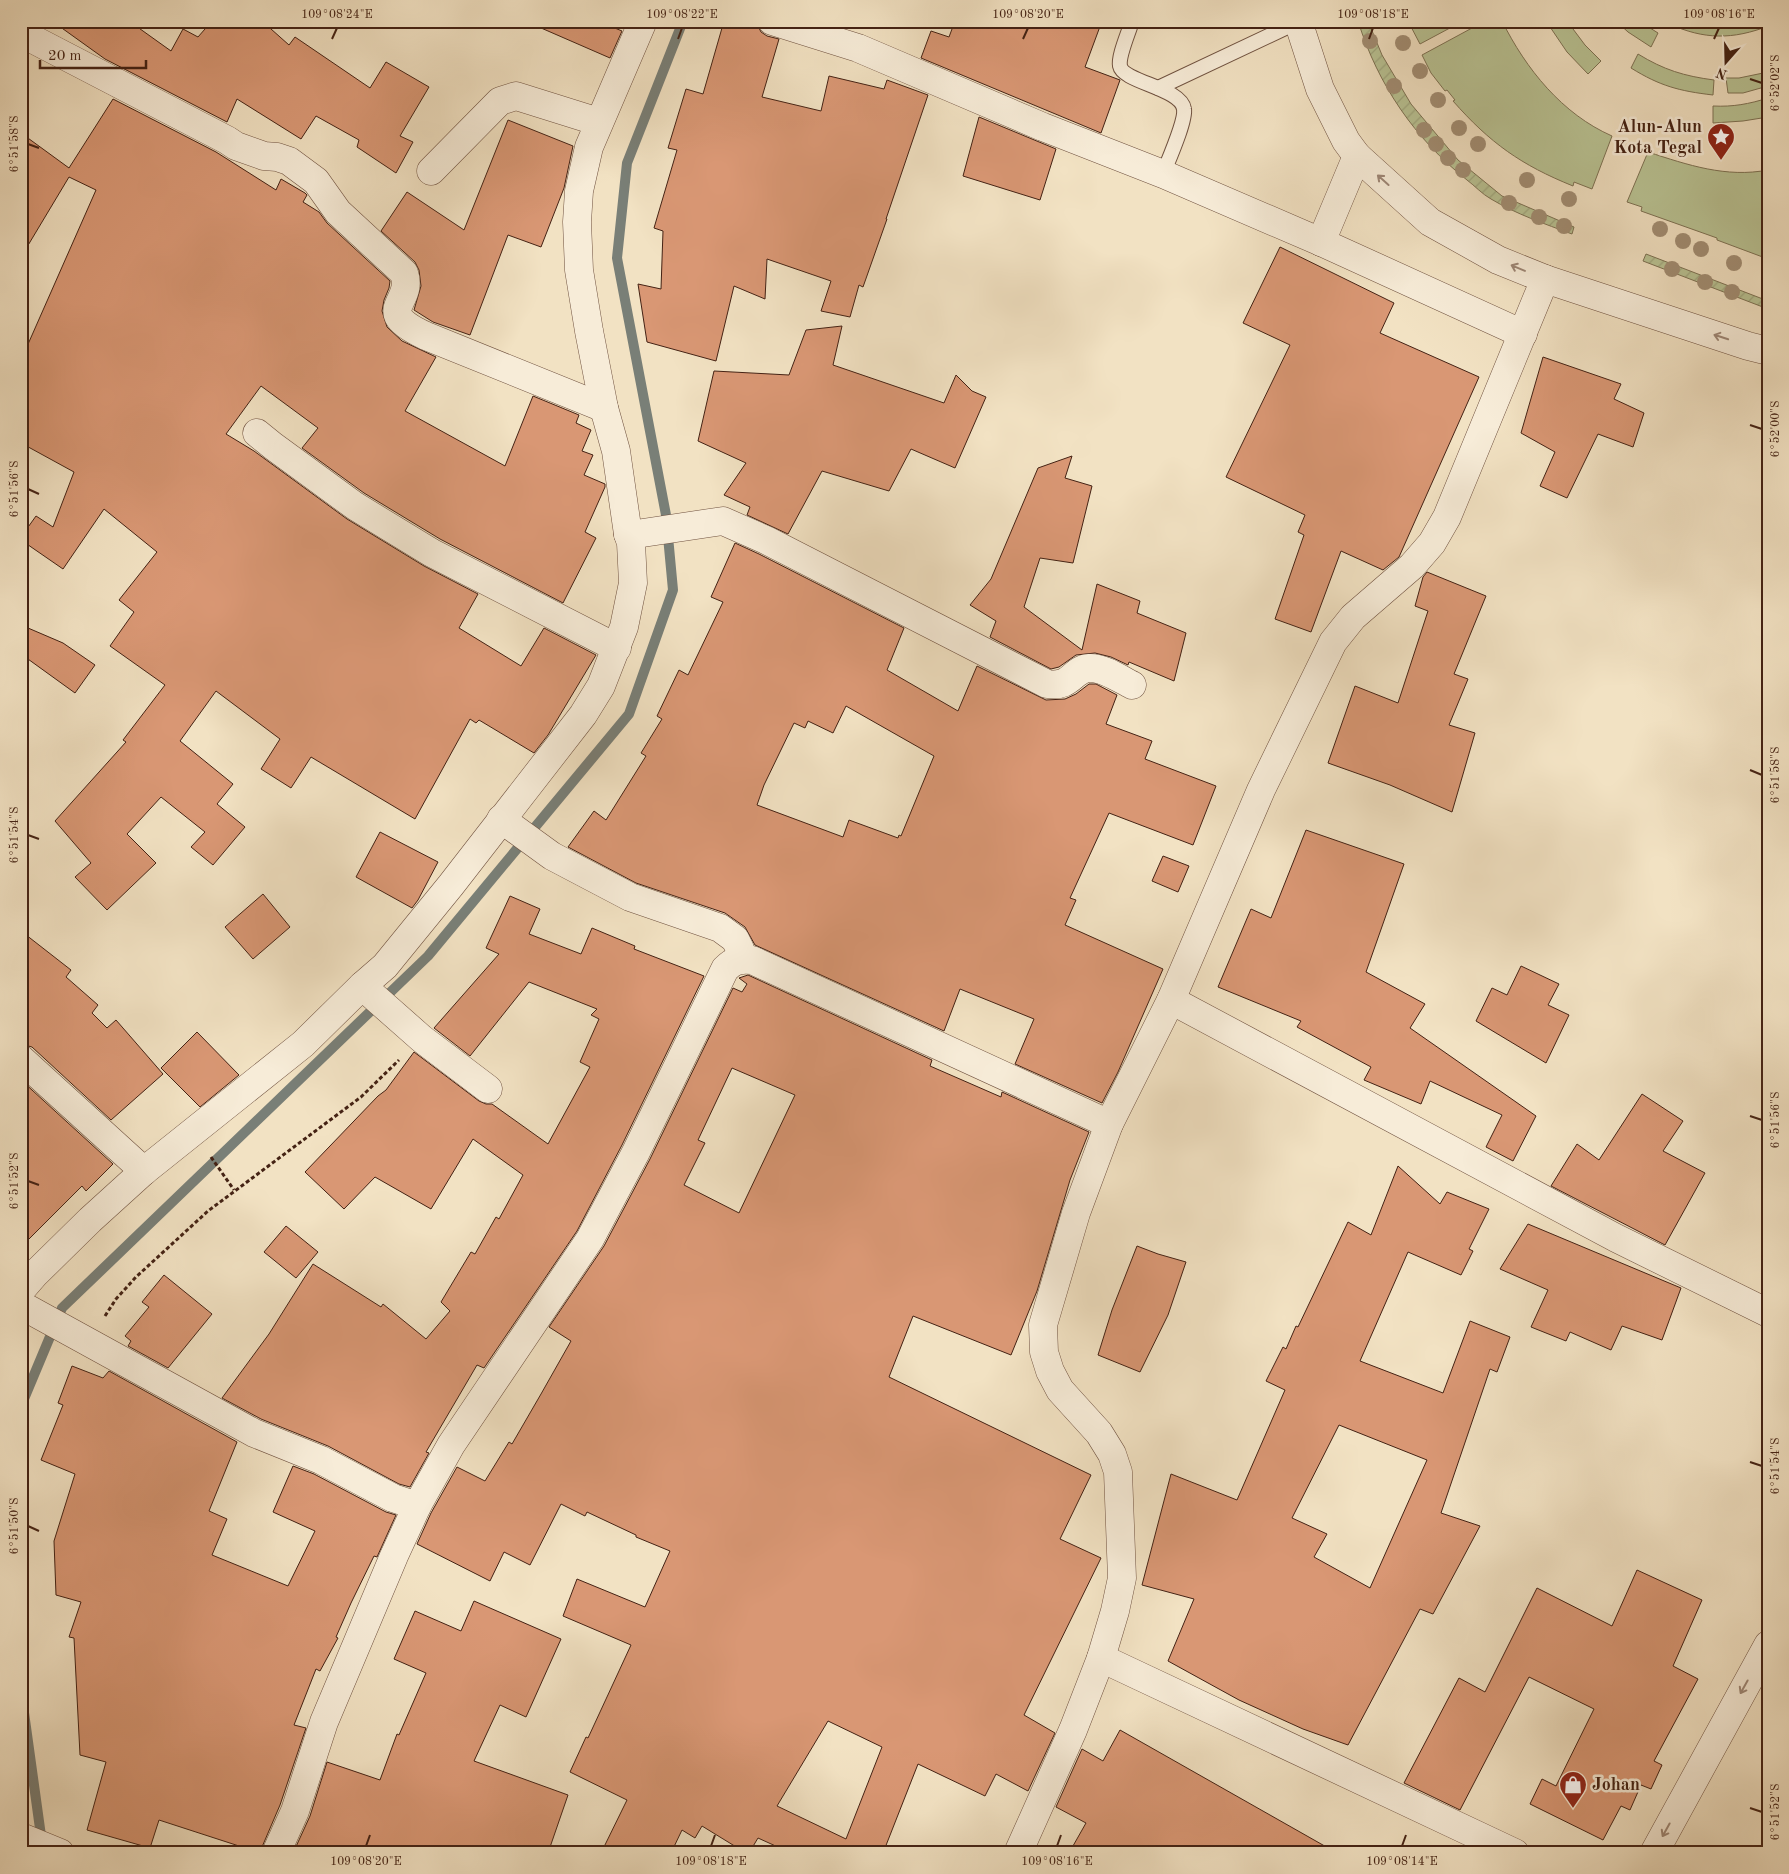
<svg xmlns="http://www.w3.org/2000/svg" width="1789" height="1874" font-family="'Old Standard TT',serif">
<style>
.grass{fill:#b9c394;stroke:#7e7254}
.garden{fill:url(#garden-furrows);stroke:#7e7254}
.lines{fill:none;stroke-linecap:round;stroke-linejoin:round}
.stream{stroke:#797f77;stroke-width:10}
.building{fill:#d99774;stroke:#442214;fill-rule:evenodd}
.service-casing{stroke:#705240;stroke-width:16}
.minor-casing{stroke:#705240;stroke-width:29}
.tertiary-casing{stroke:#705240;stroke-width:29}
.path{stroke:#442214;stroke-width:3;stroke-dasharray:4 2.5;stroke-linecap:butt}
.service{stroke:#f7ecd8;stroke-width:14}
.minor{stroke:#f7ecd8;stroke-width:28}
.tertiary{stroke:#f7ecd8;stroke-width:28}
.tree{fill:#a28e74}
.oneway{stroke:#9e8776}
.ticks{fill:none;stroke:#442214;stroke-width:2}
.labels{text-anchor:middle;dominant-baseline:central;stroke-width:5;stroke-linejoin:round;paint-order:stroke}
.poi-label{font-size:18px;font-weight:bold;fill:#442214;stroke:#f7ecd8;text-anchor:end}
.neatline{fill:none;stroke:#442214;stroke-width:2}
.ticks-label{font-size:12px;text-anchor:middle;fill:#442214}
</style>
<defs>
<pattern id="garden-furrows" width="10" height="10" patternUnits="userSpaceOnUse" patternTransform="scale(1.25)"><rect width="10" height="10" fill="#b9c394"/><path d="M-1 1l2-2M0 10L10 0M9 11l2-2" fill="none" stroke="#a0a77f"/></pattern>
</defs>
<rect width="100%" height="100%" fill="#f2e2c3"/>
<filter id="stains"><feTurbulence type="fractalNoise" baseFrequency=".004" numOctaves="4"/><feColorMatrix values="0 0 0 0 .2 0 0 0 0 .09 0 0 0 0 .02 0 0 0 .5 -.17"/></filter>
<radialGradient id="worn" r=".72"><stop offset=".6" stop-color="#630" stop-opacity="0"/><stop offset="1" stop-color="#630" stop-opacity=".3"/></radialGradient>
<g class="grass">
<polygon points="1408,21 1463,21 1420,44"/>
<path d="M 1485,21 L 1502,21 C 1526,69 1562,114 1612,136 L 1592,189 L 1574,182 L 1573,186 C 1521,165 1490,143 1453,101 L 1455,100 L 1447,90 L 1445,91 L 1431,73 L 1422,55 Z"/>
<polygon points="1546,21 1567,21 1585,45 1601,61 1588,74 1567,52"/>
<polygon points="1616,21 1639,21 1658,33 1651,47 1628,32"/>
<path d="M 1663,21 L 1760,21 L 1763,28 C 1726,41 1698,38 1663,21 Z"/>
<path d="M 1638,54 C 1664,70 1684,76 1714,80 L 1713,95 C 1679,91 1660,86 1631,68 Z"/>
<polygon points="1768,72 1768,86 1743,93 1728,93 1726,78 1739,78"/>
<path d="M 1768,98 L 1768,117 L 1743,121 L 1713,123 L 1713,106 C 1733,107 1749,104 1768,98 Z"/>
<path d="M 1648,152 C 1688,165 1726,178 1768,170 L 1768,259 L 1717,240 L 1717,238 L 1641,211 L 1642,207 L 1627,202 Z"/>
</g>
<g class="garden">
<path d="M 1358,21 L 1368,21 L 1382,55 L 1411,104 L 1458,160 L 1502,196 L 1574,227 L 1572,234 C 1545,224 1516,214 1491,199 C 1482,194 1475,186 1467,180 C 1415,139 1378,85 1358,21 Z"/>
<polygon points="1646,254 1768,301 1768,309 1643,261"/>
</g>
<g class="lines">
<g class="stream">
<polyline points="21,1406 62,1308 428,956 629,714 673,590 666,515 617,258 627,163 683,21"/>
<polyline points="21,1691 42,1843"/>
</g>
</g>
<g class="building">
<polygon points="52,21 129,21 171,51 183,29 198,37 212,21 262,21 289,45 295,37 370,88 386,62 429,87 400,136 413,142 396,173 357,147 359,140 316,116 301,139 237,99 227,122 105,59"/>
<polygon points="525,21 598,21 622,31 610,58"/>
<polygon points="724,21 740,21 758,26 761,32 767,36 779,39 762,97 821,111 829,76 884,89 887,80 928,95 886,219 887,219 863,287 859,285 850,317 821,311 831,281 767,259 765,299 734,286 716,361 647,342 638,284 661,289 663,231 654,228 677,150 668,148 686,89 703,94"/>
<polygon points="955,21 1102,21 1085,67 1120,80 1101,133 921,58 931,31 949,37"/>
<polygon points="113,99 216,152 276,190 281,179 305,193 307,195 303,202 319,212 327,223 390,281 389,288 384,300 382,311 387,327 402,341 436,357 405,411 505,466 533,396 579,415 576,423 591,430 582,451 593,455 584,475 605,484 605,487 585,532 596,538 563,603 440,539 364,493 302,448 318,428 261,386 226,434 254,451 347,519 424,566 478,594 459,628 521,666 544,628 596,655 548,735 534,753 479,720 476,723 470,719 415,819 311,757 291,788 261,769 280,739 216,691 180,741 233,784 217,804 245,827 213,865 191,847 205,832 161,797 127,834 156,863 107,910 75,877 91,863 55,821 126,742 123,740 165,685 110,646 134,612 119,600 157,552 104,509 63,569 21,540 21,537 36,516 53,527 74,472 21,443 21,351 25,351 96,190 69,177 21,257 21,133 69,168"/>
<polygon points="979,117 1056,149 1040,200 963,176"/>
<polygon points="508,120 573,146 564,188 541,247 508,235 470,335 433,322 414,310 421,286 419,270 415,262 381,231 407,192 464,230"/>
<polygon points="1280,247 1394,303 1380,333 1479,377 1399,557 1383,570 1341,551 1311,632 1275,619 1304,535 1298,532 1305,515 1226,477 1290,345 1243,323"/>
<polygon points="842,326 833,365 944,403 956,375 972,391 986,397 955,468 911,449 889,491 822,471 788,534 747,515 750,507 724,495 746,463 698,441 714,371 789,375 806,330"/>
<polygon points="1543,357 1621,384 1614,399 1644,413 1633,447 1598,434 1567,498 1540,486 1555,452 1521,433"/>
<polygon points="1072,456 1065,478 1092,486 1073,563 1040,558 1024,607 1082,650 1097,584 1140,601 1137,613 1186,633 1174,681 1129,662 1128,665 1111,657 1095,653 1076,655 1059,667 1051,669 990,637 996,621 970,605 991,579 1038,468"/>
<path d="M 735,543 L 759,554 L 904,628 L 887,670 L 958,711 L 977,666 L 1046,700 L 1065,699 L 1076,694 L 1089,684 L 1096,684 L 1117,695 L 1106,724 L 1152,741 L 1145,759 L 1216,786 L 1193,845 L 1109,813 L 1070,898 L 1076,900 L 1065,925 L 1163,969 L 1118,1072 L 1102,1103 L 1015,1064 L 1034,1019 L 960,989 L 944,1031 L 755,945 L 745,927 L 725,913 L 636,883 L 568,847 L 594,811 L 606,820 L 646,756 L 641,753 L 662,719 L 657,716 L 679,670 L 688,675 L 723,602 L 711,597 ZM 846,706 L 934,756 L 901,836 L 899,835 L 898,838 L 849,820 L 843,837 L 757,805 L 764,785 L 794,723 L 805,728 L 808,721 L 833,733 Z"/>
<polygon points="1427,572 1486,596 1454,674 1468,679 1449,725 1475,733 1452,812 1390,785 1328,763 1355,686 1398,703 1428,611 1415,606 1423,577"/>
<polygon points="21,625 63,643 95,665 75,693 21,654"/>
<polygon points="1306,830 1404,864 1366,972 1425,1004 1410,1028 1536,1116 1513,1161 1486,1147 1502,1115 1430,1081 1421,1104 1364,1080 1371,1067 1297,1027 1301,1021 1218,987 1251,909 1271,918"/>
<polygon points="380,832 438,862 418,900 412,908 356,877"/>
<polygon points="1163,856 1189,866 1178,892 1152,881"/>
<polygon points="263,894 290,927 253,959 225,927"/>
<polygon points="510,896 540,909 529,934 581,954 592,928 635,946 634,949 704,976 622,1145 577,1231 484,1368 477,1365 426,1452 429,1453 410,1487 399,1484 328,1446 261,1419 222,1398 269,1334 313,1264 381,1307 383,1304 426,1339 450,1311 441,1302 471,1252 475,1254 496,1217 499,1219 523,1175 473,1139 431,1209 375,1177 344,1209 305,1172 378,1096 386,1090 414,1052 479,1101 486,1104 492,1104 548,1144 590,1067 580,1062 599,1019 591,1015 597,1009 529,982 470,1056 434,1028 499,954 486,948"/>
<polygon points="21,931 71,970 66,977 98,1005 92,1013 107,1028 116,1020 163,1074 111,1120 32,1047 21,1044"/>
<polygon points="1521,966 1559,984 1548,1005 1569,1015 1546,1063 1476,1021 1492,988 1507,995"/>
<path d="M 748,975 L 932,1060 L 930,1066 L 1001,1097 L 1002,1092 L 1089,1132 L 1070,1180 L 1037,1291 L 1011,1355 L 913,1316 L 889,1377 L 1091,1475 L 1060,1539 L 1101,1558 L 1024,1715 L 1055,1733 L 1028,1791 L 996,1774 L 985,1796 L 918,1764 L 883,1853 L 791,1853 L 758,1838 L 749,1853 L 746,1853 L 702,1826 L 695,1838 L 682,1830 L 671,1853 L 601,1853 L 627,1800 L 570,1772 L 586,1737 L 588,1738 L 631,1645 L 563,1616 L 577,1579 L 645,1607 L 670,1551 L 636,1537 L 636,1535 L 587,1512 L 585,1516 L 561,1504 L 530,1565 L 504,1552 L 490,1581 L 417,1544 L 431,1513 L 457,1467 L 485,1481 L 509,1442 L 512,1444 L 541,1394 L 571,1341 L 549,1327 L 604,1246 L 650,1159 L 733,988 L 742,992 L 747,984 L 739,978 ZM 732,1068 L 795,1095 L 739,1213 L 684,1185 L 705,1143 L 698,1140 ZM 828,1721 L 882,1747 L 846,1839 L 777,1806 Z"/>
<polygon points="197,1032 239,1075 200,1107 161,1068"/>
<polygon points="21,1080 113,1164 86,1191 82,1186 21,1247"/>
<polygon points="1642,1094 1683,1121 1663,1151 1705,1173 1665,1245 1551,1186 1577,1144 1599,1160"/>
<path d="M 1398,1166 L 1440,1204 L 1447,1192 L 1489,1209 L 1469,1249 L 1473,1251 L 1461,1275 L 1408,1252 L 1360,1361 L 1443,1393 L 1470,1321 L 1510,1337 L 1497,1372 L 1490,1369 L 1441,1513 L 1480,1526 L 1433,1614 L 1420,1609 L 1348,1745 L 1303,1729 L 1239,1700 L 1168,1661 L 1194,1599 L 1142,1585 L 1171,1474 L 1237,1500 L 1285,1390 L 1266,1381 L 1283,1347 L 1286,1349 L 1296,1326 L 1298,1327 L 1348,1222 L 1371,1235 ZM 1339,1425 L 1427,1460 L 1370,1588 L 1314,1557 L 1327,1534 L 1292,1518 Z"/>
<polygon points="1528,1224 1681,1288 1662,1340 1622,1326 1611,1350 1570,1332 1566,1341 1531,1327 1548,1290 1500,1269"/>
<polygon points="286,1226 318,1252 296,1278 264,1252"/>
<polygon points="1137,1246 1158,1254 1186,1262 1168,1315 1140,1372 1098,1355 1112,1310"/>
<polygon points="164,1275 212,1314 168,1368 128,1346 131,1341 125,1336 149,1307 142,1302"/>
<polygon points="72,1366 103,1378 109,1371 237,1442 209,1511 227,1519 212,1555 288,1586 315,1531 273,1512 293,1466 314,1474 386,1512 396,1515 377,1557 374,1556 351,1603 336,1637 338,1638 320,1671 316,1669 294,1725 306,1728 280,1805 262,1847 261,1853 236,1853 239,1846 159,1820 150,1848 87,1830 106,1762 80,1755 74,1638 69,1637 81,1602 56,1595 54,1541 75,1474 41,1460 63,1405 58,1403"/>
<polygon points="1637,1570 1702,1600 1673,1666 1698,1679 1654,1761 1662,1765 1651,1789 1641,1785 1630,1810 1621,1806 1603,1840 1530,1804 1542,1779 1556,1786 1594,1709 1529,1677 1460,1810 1404,1783 1459,1678 1485,1692 1537,1588 1612,1626"/>
<polygon points="474,1601 561,1639 526,1717 500,1705 474,1761 568,1795 548,1853 300,1853 294,1851 310,1816 327,1762 380,1780 397,1734 399,1735 426,1673 394,1659 415,1611 461,1631"/>
<polygon points="1120,1730 1337,1853 1069,1853 1086,1823 1056,1807 1082,1749 1103,1761"/>
</g>
<g class="lines">
<defs>
<g id="service">
<path d="M 1132,21 C 1129,32 1118,56 1120,66 C 1123,82 1181,88 1184,109 C 1186,121 1168,161 1163,174"/>
<polyline points="1158,88 1298,22"/>
</g>
<g id="minor">
<polyline points="772,21 858,48 1043,127 1163,174 1321,242 1523,334"/>
<path d="M 21,33 L 227,140 L 236,146 L 264,156 L 277,157 L 289,161 L 316,181 L 338,212 L 404,273 C 415,304 370,310 426,336 L 604,408"/>
<polyline points="431,171 500,101 516,96 599,122"/>
<polyline points="1321,242 1357,156"/>
<polyline points="257,433 273,446 355,506 432,553 617,648"/>
<path d="M 628,534 L 636,534 L 723,521 L 766,540 L 1047,684 C 1072,688 1072,669 1089,668 C 1103,667 1120,679 1132,685"/>
<polyline points="501,819 552,856 630,897 720,928 735,939 740,949 740,959"/>
<polyline points="362,986 422,1039 488,1089"/>
<polyline points="1171,1000 1616,1238 1768,1313"/>
<polyline points="21,1059 144,1171"/>
<polyline points="21,1290 34,1275 90,1220 144,1171 303,1044 362,986 385,966 451,885 583,715 601,686 624,627 633,583 631,543 628,534 616,451 604,408 589,331 579,270 577,222 579,191 589,147 643,21"/>
<polyline points="21,1305 254,1433 321,1460 393,1498 417,1506"/>
<polyline points="1101,1658 1515,1853"/>
<polyline points="21,1837 60,1853"/>
<path d="M 276,1853 L 295,1811 L 324,1722 L 394,1556 L 417,1506 L 451,1445 L 590,1239 L 636,1152 L 725,969 C 734,960 740,959 752,960 L 1109,1124"/>
<polyline points="1018,1853 1073,1730 1101,1658 1115,1611 1122,1578 1118,1472 1112,1454 1099,1433 1060,1390 1050,1371 1044,1352 1043,1325 1076,1213 1109,1124 1171,1000 1261,790 1333,642 1353,617 1412,566 1432,543 1447,517 1545,279"/>
</g>
<g id="tertiary">
<polyline points="1298,21 1320,89 1346,141 1357,156 1430,222 1498,260 1545,279 1748,346 1768,351"/>
<polyline points="1654,1853 1768,1645"/>
</g>
</defs>
<use href="#service" class="service-casing"/>
<use href="#minor" class="minor-casing"/>
<use href="#tertiary" class="tertiary-casing"/>
<g class="path">
<polyline points="211,1157 234,1190"/>
<polyline points="105,1316 116,1299 136,1277 208,1211 361,1097 399,1060"/>
</g>
<use href="#service" class="service"/>
<use href="#minor" class="minor"/>
<use href="#tertiary" class="tertiary"/>
</g>
<g class="tree">
<circle cx="1370" cy="41" r="8"/>
<circle cx="1403" cy="43" r="8"/>
<circle cx="1420" cy="71" r="8"/>
<circle cx="1394" cy="86" r="8"/>
<circle cx="1438" cy="100" r="8"/>
<circle cx="1459" cy="128" r="8"/>
<circle cx="1424" cy="130" r="8"/>
<circle cx="1436" cy="144" r="8"/>
<circle cx="1478" cy="144" r="8"/>
<circle cx="1448" cy="158" r="8"/>
<circle cx="1463" cy="170" r="8"/>
<circle cx="1527" cy="180" r="8"/>
<circle cx="1569" cy="199" r="8"/>
<circle cx="1509" cy="203" r="8"/>
<circle cx="1539" cy="217" r="8"/>
<circle cx="1564" cy="226" r="8"/>
<circle cx="1660" cy="229" r="8"/>
<circle cx="1683" cy="241" r="8"/>
<circle cx="1701" cy="249" r="8"/>
<circle cx="1734" cy="263" r="8"/>
<circle cx="1672" cy="269" r="8"/>
<circle cx="1705" cy="282" r="8"/>
<circle cx="1732" cy="292" r="8"/>
</g>
<defs><path id="oneway-shaft" d="M-6 0H5M1.5-3L5.5 0L1.5 3" fill="none" stroke-width="1.6" stroke-linecap="round" stroke-linejoin="round" transform="scale(1.25)"/></defs>
<g class="oneway">
<use href="#oneway-shaft" transform="translate(1383 180) rotate(-138)"/>
<use href="#oneway-shaft" transform="translate(1518 268) rotate(-157)"/>
<use href="#oneway-shaft" transform="translate(1721 337) rotate(-162)"/>
<use href="#oneway-shaft" transform="translate(1744 1687) rotate(119)"/>
<use href="#oneway-shaft" transform="translate(1666 1830) rotate(119)"/>
</g>
<path class="ticks" d="M 332,39 L 337,28M 678,39 L 682,28M 1023,39 L 1028,28M 1369,39 L 1373,28M 1714,39 L 1719,28M 1750,79 L 1762,83M 28,144 L 39,148M 1750,425 L 1762,429M 28,489 L 39,494M 1750,770 L 1762,775M 28,835 L 39,839M 1750,1116 L 1762,1120M 28,1181 L 39,1185M 1750,1462 L 1762,1466M 28,1526 L 39,1531M 1750,1808 L 1762,1812M 366,1846 L 370,1835M 711,1846 L 715,1835M 1057,1846 L 1061,1835M 1402,1846 L 1406,1835"/>
<defs>
<symbol id="sight-pin" viewBox="-11 -11 22 30"><path d="M0 17L-7.5 6A9.5 9.5 0 1 1 7.5 6Z" fill="#8f2418" stroke="#f7ecd8"/><path d="M0-6L1.8-2.2L6-1.7L2.9 1.2L3.7 5.4L0 3.3L-3.7 5.4L-2.9 1.2L-6-1.7L-1.8-2.2Z" fill="#fff"/></symbol>
<symbol id="shop-pin" viewBox="-11 -11 22 30"><path d="M0 17L-7.5 6A9.5 9.5 0 1 1 7.5 6Z" fill="#8f2418" stroke="#f7ecd8"/><path d="M-5-2.5h2.3a2.7 3.5 0 0 1 5.4 0H5L5.5 6h-11ZM-1.5-2.5h3a1.5 2.3 0 0 0-3 0Z" fill="#fff"/></symbol>
</defs>
<g fill-rule="evenodd">
<use href="#sight-pin" x="1705" y="121" width="32" height="43"/>
<use href="#shop-pin" x="1557" y="1769" width="32" height="43"/>
</g>
<g class="labels">
<g class="poi-label">
<text x="1702" y="127">Alun-Alun<tspan x="1702" dy="21">Kota Tegal</tspan></text>
<text x="1592" y="1785" text-anchor="start">Johan</text>
</g>
</g>
<rect width="1789" height="1874" fill="none" stroke="#f2e2c3" stroke-width="55"/>
<g transform="translate(1726 62) rotate(200)" stroke="#f7ecd8" stroke-width="4" paint-order="stroke">
<path d="M0-4L9 19L0 12L-9 19Z" fill="#442214"/>
<text y="-8" font-size="14" font-weight="bold" text-anchor="middle" fill="#442214">N</text>
</g>
<path d="M40 60v8h106v-8" fill="none" stroke="#442214" stroke-width="2.5"/>
<text x="48" y="60" font-size="15" fill="#442214" stroke="#f7ecd8" stroke-width="4" paint-order="stroke">20 m</text>
<rect x="28" y="28" width="1734" height="1818" class="neatline"/>
<g class="ticks-label">
<text x="337" y="18">109°08'24"E</text>
<text x="682" y="18">109°08'22"E</text>
<text x="1028" y="18">109°08'20"E</text>
<text x="1373" y="18">109°08'18"E</text>
<text x="1719" y="18">109°08'16"E</text>
<text transform="translate(1775 83) rotate(-90)" y="4">6°52'02"S</text>
<text transform="translate(14 144) rotate(-90)" y="4">6°51'58"S</text>
<text transform="translate(1775 429) rotate(-90)" y="4">6°52'00"S</text>
<text transform="translate(14 489) rotate(-90)" y="4">6°51'56"S</text>
<text transform="translate(1775 775) rotate(-90)" y="4">6°51'58"S</text>
<text transform="translate(14 835) rotate(-90)" y="4">6°51'54"S</text>
<text transform="translate(1775 1120) rotate(-90)" y="4">6°51'56"S</text>
<text transform="translate(14 1181) rotate(-90)" y="4">6°51'52"S</text>
<text transform="translate(1775 1466) rotate(-90)" y="4">6°51'54"S</text>
<text transform="translate(14 1526) rotate(-90)" y="4">6°51'50"S</text>
<text transform="translate(1775 1812) rotate(-90)" y="4">6°51'52"S</text>
<text x="366" y="1865">109°08'20"E</text>
<text x="711" y="1865">109°08'18"E</text>
<text x="1057" y="1865">109°08'16"E</text>
<text x="1402" y="1865">109°08'14"E</text>
</g>
<rect width="100%" height="100%" filter="url(#stains)"/>
<rect width="100%" height="100%" fill="url(#worn)"/>
</svg>
